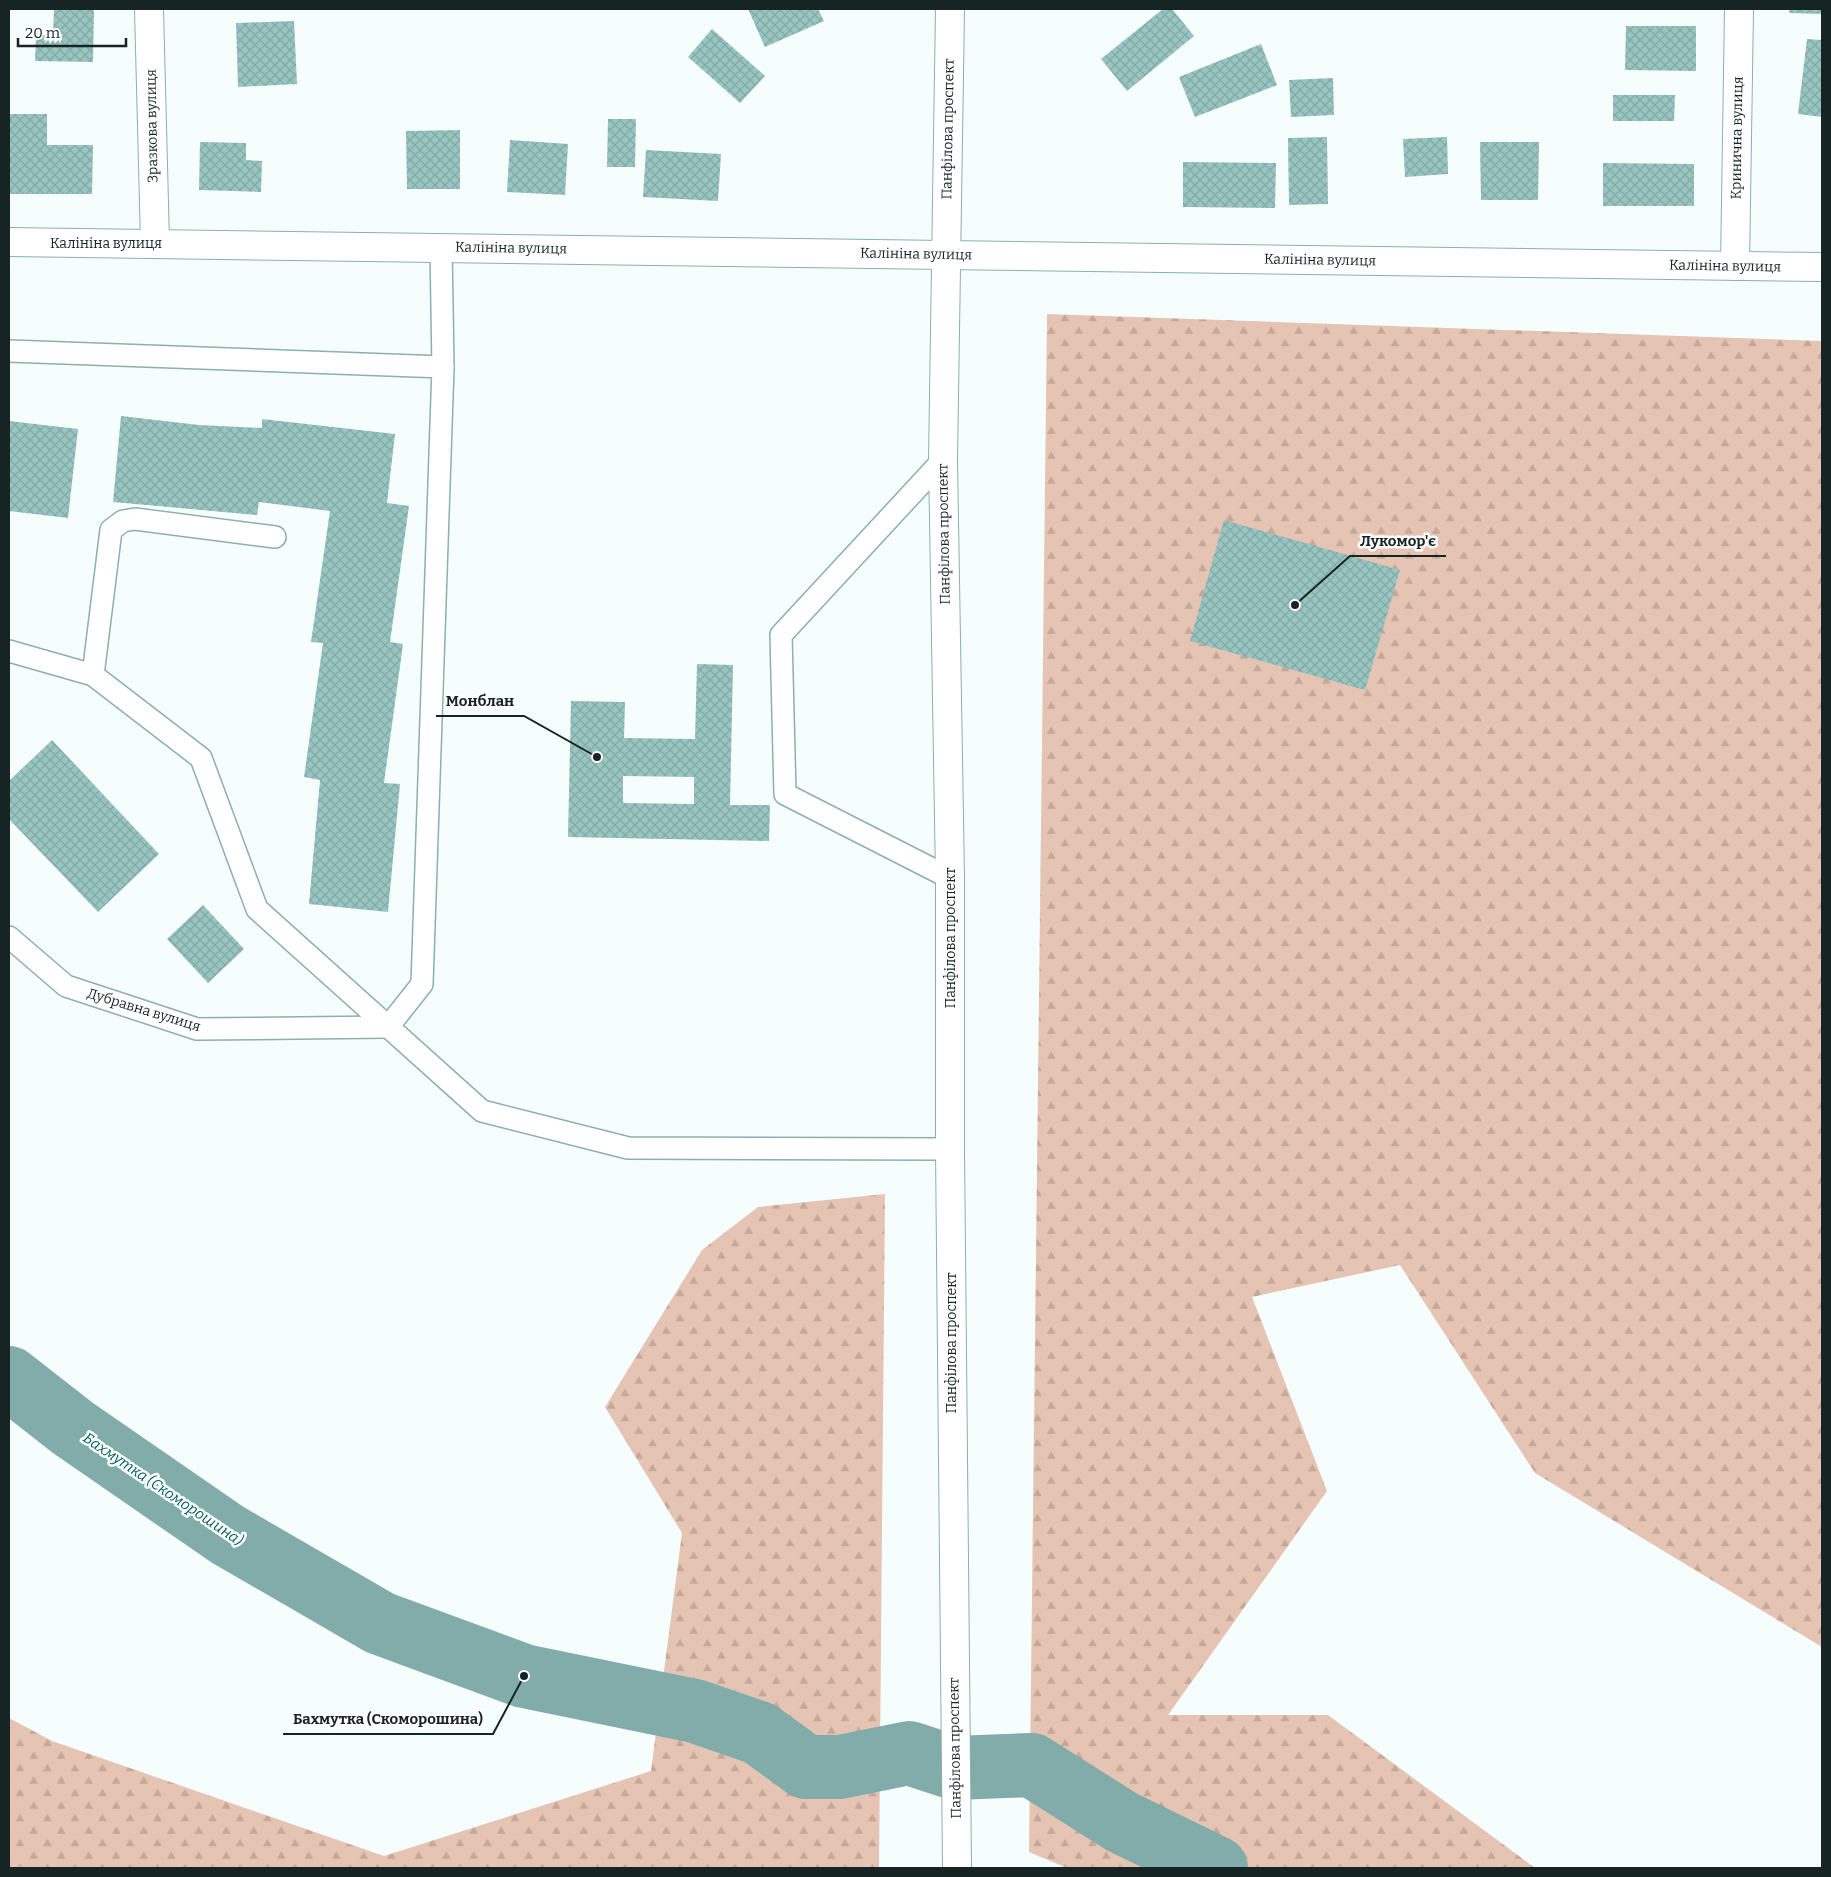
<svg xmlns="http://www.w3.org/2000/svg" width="1831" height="1877" font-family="Bitter,serif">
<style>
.forest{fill:url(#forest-firs)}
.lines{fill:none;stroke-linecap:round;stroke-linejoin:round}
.river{stroke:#81aca9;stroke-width:64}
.building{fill:url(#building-cross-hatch);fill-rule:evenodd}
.service-casing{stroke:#8bb0ad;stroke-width:24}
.minor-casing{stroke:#8bb0ad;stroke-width:30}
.tertiary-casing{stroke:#8bb0ad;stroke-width:30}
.secondary-casing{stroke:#8bb0ad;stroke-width:30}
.service{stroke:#fff;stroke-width:21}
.minor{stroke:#fff;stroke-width:28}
.tertiary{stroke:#fff;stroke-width:28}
.secondary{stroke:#fff;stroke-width:28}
.labels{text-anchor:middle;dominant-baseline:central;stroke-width:5;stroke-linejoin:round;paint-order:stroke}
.street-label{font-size:14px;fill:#162423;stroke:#fff}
.water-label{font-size:15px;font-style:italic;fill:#02615d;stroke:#fff}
.leader{fill:none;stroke:#162423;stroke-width:2}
.callout-dot{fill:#162423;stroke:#fff;stroke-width:2}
.callout-label{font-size:15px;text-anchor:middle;font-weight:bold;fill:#162423;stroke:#fff;stroke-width:5;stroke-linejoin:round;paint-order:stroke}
</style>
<defs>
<pattern id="forest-firs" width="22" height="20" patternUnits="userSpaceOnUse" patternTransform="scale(1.25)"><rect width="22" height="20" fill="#e6c4b3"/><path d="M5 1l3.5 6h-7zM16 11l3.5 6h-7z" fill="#c5a89a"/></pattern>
<pattern id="building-cross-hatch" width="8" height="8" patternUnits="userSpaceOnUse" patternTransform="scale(1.25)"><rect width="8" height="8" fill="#99c5c1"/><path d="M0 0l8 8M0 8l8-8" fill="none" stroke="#83a9a6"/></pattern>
</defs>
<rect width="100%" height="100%" fill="#f6fdfd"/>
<g class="forest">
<polygon points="1047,314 1822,341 1822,1647 1535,1473 1400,1265 1252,1297 1327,1491 1168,1715 1328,1715 1535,1868 1067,1868 1029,1852"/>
<polygon points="885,1194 879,1868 9,1868 9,1718 52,1741 384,1856 651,1771 682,1533 605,1407 702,1250 758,1207"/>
</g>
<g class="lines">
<polyline class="river" points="9,1378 73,1428 228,1535 380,1623 524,1676 695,1711 759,1733 806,1767 840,1767 909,1753 955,1768 1032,1765 1122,1822 1216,1868"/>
</g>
<g class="building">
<polygon points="54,9 94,9 93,62 35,61 36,35 53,35"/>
<polygon points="748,9 818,9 824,21 765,47"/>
<polygon points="1163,9 1172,9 1194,36 1127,91 1101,59"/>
<polygon points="1790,9 1822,9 1822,14 1789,13"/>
<polygon points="294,21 297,84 238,87 236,23"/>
<polygon points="1626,26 1696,26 1696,71 1625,70"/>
<polygon points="712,29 765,76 740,103 688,57"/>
<polygon points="1807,39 1822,40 1822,117 1798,114"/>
<polygon points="1261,44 1277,85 1195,117 1179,77"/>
<polygon points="1333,78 1334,115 1291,117 1289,80"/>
<polygon points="1613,95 1675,95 1674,121 1613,121"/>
<polygon points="9,114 47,114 47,145 93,145 92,194 9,194"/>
<polygon points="608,119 636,119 635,167 607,167"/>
<polygon points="460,130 460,189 407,189 406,131"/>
<polygon points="1327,137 1328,204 1289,205 1288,138"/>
<polygon points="1447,137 1448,174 1405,177 1403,139"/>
<polygon points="510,140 568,144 565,195 507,192"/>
<polygon points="200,142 246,143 246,160 262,161 261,192 199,190"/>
<polygon points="1480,142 1539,142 1538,200 1481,200"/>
<polygon points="646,150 721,154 718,201 643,197"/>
<polygon points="1183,162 1276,163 1275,208 1183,207"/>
<polygon points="1603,163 1694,164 1694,206 1603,206"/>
<polygon points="121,416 199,425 262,428 262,419 395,434 387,503 409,506 390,642 403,644 384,783 400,784 388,912 309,904 320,780 304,777 323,643 311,642 330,511 259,502 257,515 113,502"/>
<polygon points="9,421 78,429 68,518 9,511"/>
<polygon points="1224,520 1400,570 1365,690 1190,641"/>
<path d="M 697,664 L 733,665 L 730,805 L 770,805 L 769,841 L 568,837 L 571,701 L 625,702 L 624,738 L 695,739 ZM 623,776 L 694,777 L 694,804 L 623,803 Z"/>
<polygon points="52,740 159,854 98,912 9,819 9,781"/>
<polygon points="203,905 244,949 208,983 167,939"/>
</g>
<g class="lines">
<defs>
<g id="service">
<polyline points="441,247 443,367"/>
<polyline points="9,351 443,367 422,984 388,1027 197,1029 66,986 9,937"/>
<polyline points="943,460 781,635 785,794 950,878"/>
<polyline points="9,651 93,675 201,758 257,909 482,1111 628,1148 950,1149"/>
<polyline points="93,675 111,530 123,521 135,519 275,537"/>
</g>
<g id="minor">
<polyline points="149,9 155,243"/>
<polyline points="9,242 946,255"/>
<polyline points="1735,266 1739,9"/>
</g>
<polyline id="tertiary" points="946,255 1822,267"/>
<polyline id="secondary" points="950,9 943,460 950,878 950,1149 957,1868"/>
</defs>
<use href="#service" class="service-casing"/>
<use href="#minor" class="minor-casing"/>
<use href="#tertiary" class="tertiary-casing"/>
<use href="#secondary" class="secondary-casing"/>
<use href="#service" class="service"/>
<use href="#minor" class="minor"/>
<use href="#tertiary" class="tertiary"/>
<use href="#secondary" class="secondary"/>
</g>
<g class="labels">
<g class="street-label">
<text transform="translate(152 126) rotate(-91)">Зразкова вулиця</text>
<text transform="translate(948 129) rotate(-89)">Панфілова проспект</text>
<text transform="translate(1737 138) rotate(-89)">Кринична вулиця</text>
<text x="106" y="243">Калініна вулиця</text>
<text transform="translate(511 248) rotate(1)">Калініна вулиця</text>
<text transform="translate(916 254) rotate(1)">Калініна вулиця</text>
<text transform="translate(1320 260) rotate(1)">Калініна вулиця</text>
<text transform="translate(1725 266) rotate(1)">Калініна вулиця</text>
<text transform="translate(944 534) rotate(-91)">Панфілова проспект</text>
<text transform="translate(950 938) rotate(-90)">Панфілова проспект</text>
<text transform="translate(144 1010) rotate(17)">Дубравна вулиця</text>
<text transform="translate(951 1343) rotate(-90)">Панфілова проспект</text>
<text transform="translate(955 1748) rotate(-91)">Панфілова проспект</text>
</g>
<g class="water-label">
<text transform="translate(163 1489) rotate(34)">Бахмутка (Скоморошина)</text>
</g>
</g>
<path class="leader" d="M1295 605L1350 556H1446M597 757L524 716H436M524 1676L493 1734H283"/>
<g class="callout-dot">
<circle cx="1295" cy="605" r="5"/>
<circle cx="597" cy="757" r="5"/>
<circle cx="524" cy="1676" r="5"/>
</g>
<g class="callout-label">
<text x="1398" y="546">Лукомор'є</text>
<text x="480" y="706">Монблан</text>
<text x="388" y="1724">Бахмутка (Скоморошина)</text>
</g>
<rect width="1831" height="1877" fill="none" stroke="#162423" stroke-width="20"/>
<path d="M18 38v8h108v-8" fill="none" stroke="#162423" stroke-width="2.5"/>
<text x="25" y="38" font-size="15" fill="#162423" stroke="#ffffff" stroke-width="4" paint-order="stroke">20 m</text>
</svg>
